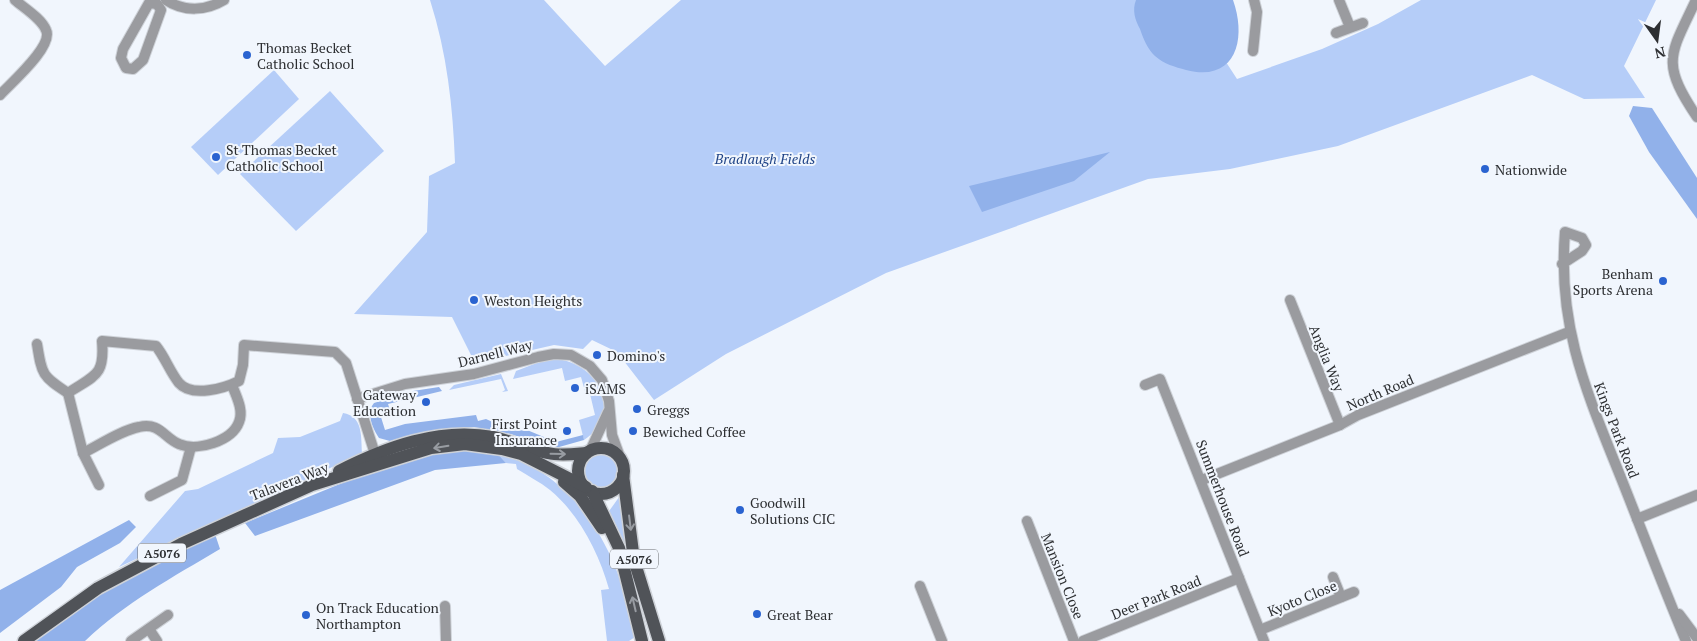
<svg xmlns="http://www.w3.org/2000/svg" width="1697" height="641" font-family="'PT Serif',serif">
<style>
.green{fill:#b5cdf8}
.forest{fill:#91b1ea}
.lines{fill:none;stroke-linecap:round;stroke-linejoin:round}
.minor-casing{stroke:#ced2d8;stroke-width:12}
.major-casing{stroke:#ced2d8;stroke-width:15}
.minor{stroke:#9a9b9f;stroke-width:10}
.major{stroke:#505358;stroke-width:12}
.oneway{stroke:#989ca2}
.poi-dot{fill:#2a63d0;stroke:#f1f6fd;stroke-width:2}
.labels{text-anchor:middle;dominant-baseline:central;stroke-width:4;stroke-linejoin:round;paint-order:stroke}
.shield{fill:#f1f6fd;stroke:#686b6f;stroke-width:1}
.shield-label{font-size:12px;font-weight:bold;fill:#2d2f32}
.poi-label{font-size:14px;fill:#2d2f32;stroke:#f1f6fd;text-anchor:start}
.park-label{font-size:14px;font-style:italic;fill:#204487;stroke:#f1f6fd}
.street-label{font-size:14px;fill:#2d2f32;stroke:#f1f6fd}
</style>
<rect width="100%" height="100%" fill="#f1f6fd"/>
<g class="green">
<path d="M 430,0 L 544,0 L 605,66 L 681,0 L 1147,0 L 1226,62 L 1237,79 L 1322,49 L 1378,24 L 1421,0 L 1656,0 L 1624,66 L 1645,98 L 1584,99 L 1532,75 L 1338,146 L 1230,169 L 1148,179 L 886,273 L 726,354 L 654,400 L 617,352 L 592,340 L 583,349 L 554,345 L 475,363 L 452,317 L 354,314 L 427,232 L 429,176 L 455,163 C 453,107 447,53 430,0 Z"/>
<polygon points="274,70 299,99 218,175 191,147"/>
<polygon points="330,91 384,151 296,231 240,174"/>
<path d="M 556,359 C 598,363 625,413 584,440 L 579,420 L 595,415 L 590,394 L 586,395 L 581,377 L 565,381 L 562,368 L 513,379 L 516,371 L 542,361 Z"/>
<polygon points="501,374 508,391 502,392 505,390 501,379 449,390 454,385"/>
<path d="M 343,413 C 363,416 361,436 362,453 L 119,567 L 185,491 L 198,489 L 273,453 L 278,438 L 300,437 L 340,421 Z"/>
<path d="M 496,452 C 581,475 621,557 635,637 L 629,641 L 607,641 L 601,590 L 609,589 C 599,553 579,514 550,490 C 540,482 528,476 517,469 L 516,464 L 506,463 Z"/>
<circle cx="601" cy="470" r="17"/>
<polygon points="622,493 627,545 622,547 607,514"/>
</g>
<g class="forest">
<path d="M 1136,0 L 1233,0 C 1247,39 1236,83 1186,70 C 1175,67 1164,64 1155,56 C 1148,50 1143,38 1140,29 C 1135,20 1132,10 1136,0 Z"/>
<polygon points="1633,106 1652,108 1697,178 1697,219 1649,152 1629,116"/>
<polygon points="1110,152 1074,181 982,212 969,186"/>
<path d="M 439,387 L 442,391 L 388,404 L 390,410 L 380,414 L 385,430 L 405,424 L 476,415 L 478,421 L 486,419 L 512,431 L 527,430 L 556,442 L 583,435 L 584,440 L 552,449 L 511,434 L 474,427 L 430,431 L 390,441 L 379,438 C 372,428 366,412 374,403 L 413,391 Z"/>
<polygon points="463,448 496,452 506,463 435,470 255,536 245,523 352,479 423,454"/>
<polygon points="129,520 136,527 120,543 77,567 61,587 0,633 0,590"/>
<path d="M 215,534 L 220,549 C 173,577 125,603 85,641 L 32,641 L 115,583 Z"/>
</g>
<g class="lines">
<defs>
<g id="minor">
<path d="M 166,0 C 184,12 206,11 224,0"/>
<polyline points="1339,0 1350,27"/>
<path d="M 1696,0 C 1670,55 1660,62 1697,117"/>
<polygon points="149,3 157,4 161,10 143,60 133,69 126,68 121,58 123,49"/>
<polyline points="1336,33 1363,23"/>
<polyline points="1253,51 1257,12 1254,0"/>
<path d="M 0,95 C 11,83 54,46 46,30 C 41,18 24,8 15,0"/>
<path d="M 1562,264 L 1582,251 L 1586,245 L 1582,238 L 1565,232 C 1557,329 1588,395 1623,483 C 1644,536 1664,589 1686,641"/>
<polyline points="1290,300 1340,425"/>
<path d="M 37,344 C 42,375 42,376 68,393 C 95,375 105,376 102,341 L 156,346 C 165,357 170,372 179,383 C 192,398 225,388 239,381 L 243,365 L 244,345 L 335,352 L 346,363 L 375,454"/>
<polyline points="1145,385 1160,379 1264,641"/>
<polyline points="68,393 83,453 99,485"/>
<polyline points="357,399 405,384 474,374 538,357 554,354 571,355 590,366 602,380 609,401 612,435 620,457"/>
<polyline points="590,451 608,412"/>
<path d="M 83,453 C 99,445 122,430 139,427 C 160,422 164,438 179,444 C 197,452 232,441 239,422 C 244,410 236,396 232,385"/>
<polyline points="1202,480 1340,425 1358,415 1569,332"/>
<polyline points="150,496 182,480 191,447"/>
<polyline points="1637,519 1697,495"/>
<polyline points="1027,521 1074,641"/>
<polyline points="1333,577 1341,597"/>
<polyline points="920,586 942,641"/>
<polyline points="445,606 446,641"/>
<polyline points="1679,614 1697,638"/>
<polyline points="149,629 157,641"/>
<polyline points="1260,630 1354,592"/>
<polyline points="131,641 168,615"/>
<polyline points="1083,641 1239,578"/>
</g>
<g id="major">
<circle cx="601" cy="471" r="23"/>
<path d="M 339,471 C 386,447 440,427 493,437 C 512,441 529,450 548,453 C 560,456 574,454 586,453"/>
<polyline points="623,475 634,560 659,641"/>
<polyline points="564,482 580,496 602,528"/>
<polyline points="592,491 619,548 642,641"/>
<polyline points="24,641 98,588 181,544 312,485 431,448 465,444 502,449 521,454 586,487"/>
</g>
</defs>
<use href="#minor" class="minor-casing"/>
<use href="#major" class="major-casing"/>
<use href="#minor" class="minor"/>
<use href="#major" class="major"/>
</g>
<defs><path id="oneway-shaft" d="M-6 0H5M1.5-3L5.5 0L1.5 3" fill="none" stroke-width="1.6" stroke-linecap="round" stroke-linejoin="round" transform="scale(1.25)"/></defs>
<g class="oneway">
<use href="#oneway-shaft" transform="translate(441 447) rotate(171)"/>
<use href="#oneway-shaft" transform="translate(558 454) rotate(1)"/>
<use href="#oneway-shaft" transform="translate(630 523) rotate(83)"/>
<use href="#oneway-shaft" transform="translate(634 604) rotate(-103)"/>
</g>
<g class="poi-dot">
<circle cx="247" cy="55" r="5"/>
<circle cx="216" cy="157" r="5"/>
<circle cx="1485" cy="169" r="5"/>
<circle cx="1663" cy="281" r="5"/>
<circle cx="474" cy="300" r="5"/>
<circle cx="597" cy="355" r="5"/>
<circle cx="575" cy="388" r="5"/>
<circle cx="426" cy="402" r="5"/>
<circle cx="637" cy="409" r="5"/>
<circle cx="567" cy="431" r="5"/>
<circle cx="633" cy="431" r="5"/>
<circle cx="740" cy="510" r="5"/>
<circle cx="757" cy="614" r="5"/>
<circle cx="306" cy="615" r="5"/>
</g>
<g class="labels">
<g class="shield">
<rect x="138" y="543.5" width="48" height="19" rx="4"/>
<rect x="610" y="549.5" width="48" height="19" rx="4"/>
</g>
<g class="shield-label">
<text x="162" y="553">A5076</text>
<text x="634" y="559">A5076</text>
</g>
<g class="poi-label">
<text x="257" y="47">Thomas Becket<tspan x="257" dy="16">Catholic School</tspan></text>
<text x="226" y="149">St Thomas Becket<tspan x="226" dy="16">Catholic School</tspan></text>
<text x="1495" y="169">Nationwide</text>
<text x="1653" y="273" text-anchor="end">Benham<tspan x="1653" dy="16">Sports Arena</tspan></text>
<text x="484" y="300">Weston Heights</text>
<text x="607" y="355">Domino's</text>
<text x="585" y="388">iSAMS</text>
<text x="416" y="394" text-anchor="end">Gateway<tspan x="416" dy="16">Education</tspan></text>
<text x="647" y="409">Greggs</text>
<text x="557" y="423" text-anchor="end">First Point<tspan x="557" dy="16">Insurance</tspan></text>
<text x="643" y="431">Bewiched Coffee</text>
<text x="750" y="502">Goodwill<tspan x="750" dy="16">Solutions CIC</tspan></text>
<text x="316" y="607">On Track Education<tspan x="316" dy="16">Northampton</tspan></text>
<text x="767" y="614">Great Bear</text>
</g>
<g class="park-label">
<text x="765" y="158">Bradlaugh Fields</text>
</g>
<g class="street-label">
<text transform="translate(495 353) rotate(-14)">Darnell Way</text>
<text transform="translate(1327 358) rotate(68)">Anglia Way</text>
<text transform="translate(1380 392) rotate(-23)">North Road</text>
<text transform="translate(1617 430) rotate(69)">Kings Park Road</text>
<text transform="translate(289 481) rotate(-21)">Talavera Way</text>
<text transform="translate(1223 498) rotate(69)">Summerhouse Road</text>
<text transform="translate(1063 576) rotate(68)">Mansion Close</text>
<text transform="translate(1156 597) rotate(-22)">Deer Park Road</text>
<text transform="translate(1302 598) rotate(-22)">Kyoto Close</text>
</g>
</g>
<g transform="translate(1657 40) rotate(166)" stroke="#f1f6fd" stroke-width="4" paint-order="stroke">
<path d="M0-4L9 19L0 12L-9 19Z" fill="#2d2f32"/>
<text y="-8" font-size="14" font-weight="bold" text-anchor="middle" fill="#2d2f32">N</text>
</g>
</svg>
